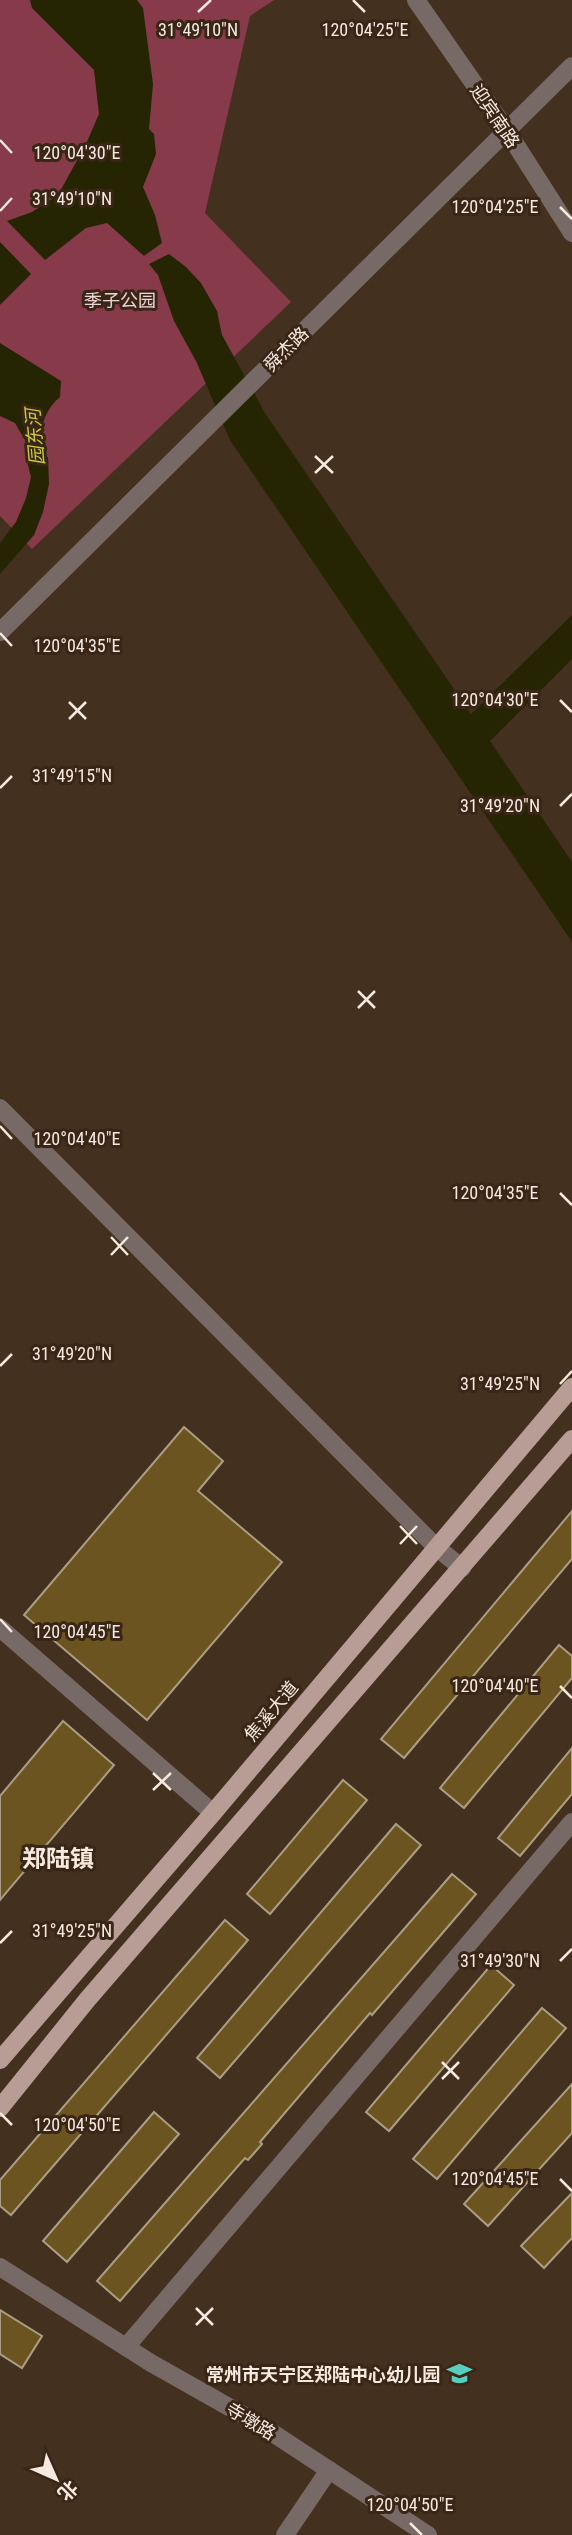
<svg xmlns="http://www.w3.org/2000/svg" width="572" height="2535" font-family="'Roboto Condensed','Noto Sans SC',sans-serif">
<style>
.green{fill:#873a49}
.water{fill:#252504}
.building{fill:#6c5421;stroke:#ab9e84;stroke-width:2}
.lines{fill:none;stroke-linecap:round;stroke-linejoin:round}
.minor{stroke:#776a66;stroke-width:18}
.major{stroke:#b89d96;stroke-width:18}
.ticks{fill:none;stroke:#f6e9df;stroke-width:2.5}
.labels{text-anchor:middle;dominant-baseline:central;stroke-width:6;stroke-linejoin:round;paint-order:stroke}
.street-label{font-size:18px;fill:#f6e9df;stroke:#392616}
.park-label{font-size:18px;fill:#eed3d6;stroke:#392616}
.poi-label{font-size:18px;font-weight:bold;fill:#f6e9df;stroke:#392616;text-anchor:end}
.water-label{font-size:19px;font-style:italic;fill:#cccb3f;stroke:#392616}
.district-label{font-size:24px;font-weight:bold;fill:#f6e9df;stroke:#392616}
.ticks-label{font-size:18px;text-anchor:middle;fill:#f6e9df;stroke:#392616;stroke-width:6;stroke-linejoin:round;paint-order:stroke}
</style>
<rect width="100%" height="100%" fill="#44301f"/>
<polygon class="green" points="0,0 274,0 250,16 205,213 291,302 32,549 0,516"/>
<g class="water">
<polygon points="30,0 137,0 143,8 153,84 149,129 154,134 156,154 143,187 155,215 162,243 144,256 107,223 86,228 45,260 7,221 32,212 58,195 86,144 99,114 94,70 32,8"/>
<polygon points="0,242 31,274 0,305"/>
<polygon points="169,254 186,267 201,283 217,311 222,335 265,413 471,714 572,615 572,659 490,741 572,862 572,942 230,440 196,361 174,321 158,275 149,264"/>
<path d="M 0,343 L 61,381 L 60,397 C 41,413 40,433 40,457 L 48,457 L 49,484 L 43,512 L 34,535 L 0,574 L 0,543 L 16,522 L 26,498 L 31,477 L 27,461 L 26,442 L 15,423 L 0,416 Z"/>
</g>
<g class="building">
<polygon points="184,1427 223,1461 198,1491 282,1562 147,1720 24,1615"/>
<polygon points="572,1511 572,1559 404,1758 381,1739"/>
<polygon points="559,1645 572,1656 572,1678 464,1808 440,1788"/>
<polygon points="63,1721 114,1765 0,1900 0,1796"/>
<polygon points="572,1748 572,1794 520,1856 498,1838"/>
<polygon points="343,1780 367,1800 270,1914 247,1894"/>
<polygon points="396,1824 421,1845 220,2078 197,2058"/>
<polygon points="452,1874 476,1894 372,2015 370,2013 260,2142 262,2144 248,2160 245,2158 120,2301 97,2281"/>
<polygon points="225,1920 248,1940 11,2215 0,2206 0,2180"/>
<polygon points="491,1965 514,1985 389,2131 366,2112"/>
<polygon points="542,2008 566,2028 437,2179 413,2159"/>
<polygon points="572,2084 572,2133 488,2226 464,2204"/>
<polygon points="154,2112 179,2134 67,2262 43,2241"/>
<polygon points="572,2193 572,2238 544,2268 521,2246"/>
<polygon points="0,2310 42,2336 22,2368 0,2354"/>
</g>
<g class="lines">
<g class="minor">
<polyline points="416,0 507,131 572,233"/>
<polyline points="0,632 572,66"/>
<polyline points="0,1108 436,1547 462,1568"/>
<polyline points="0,1628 213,1813"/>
<polyline points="0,2267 151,2363 259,2424 428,2535"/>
<polyline points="126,2347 572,1822"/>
<polyline points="285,2535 329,2470"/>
</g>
<g class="major">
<polyline points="0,2060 213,1813 572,1387"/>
<polyline points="0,2108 87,2000 572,1439"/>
</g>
</g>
<path class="ticks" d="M 353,0 L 365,12M 198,12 L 211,0M 0,140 L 12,153M 560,207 L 572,219M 0,211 L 12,198M 315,456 L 333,473M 315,473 L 333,456M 0,633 L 12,646M 560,700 L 572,712M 69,702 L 86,719M 69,719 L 86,702M 0,788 L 12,776M 560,806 L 572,794M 358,991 L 375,1008M 358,1008 L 375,991M 0,1126 L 12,1139M 560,1193 L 572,1205M 111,1237 L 128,1255M 111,1255 L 128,1237M 0,1366 L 12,1354M 560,1384 L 572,1371M 400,1526 L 417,1544M 400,1544 L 417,1526M 0,1619 L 12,1632M 560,1686 L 572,1698M 153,1773 L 171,1790M 153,1790 L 171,1773M 0,1943 L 12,1931M 560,1961 L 572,1949M 442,2062 L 459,2079M 442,2079 L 459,2062M 0,2113 L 12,2125M 560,2179 L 572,2191M 196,2308 L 213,2325M 196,2325 L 213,2308M 410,2523 L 422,2535"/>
<defs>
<symbol id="school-bare" viewBox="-9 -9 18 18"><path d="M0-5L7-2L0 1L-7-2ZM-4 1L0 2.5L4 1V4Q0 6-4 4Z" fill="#59cebe" stroke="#392616" stroke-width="2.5" paint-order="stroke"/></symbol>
</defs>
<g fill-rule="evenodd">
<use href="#school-bare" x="442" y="2356" width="35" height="35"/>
</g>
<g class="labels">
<g class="street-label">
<text transform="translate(495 116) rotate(56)">迎宾南路</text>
<text transform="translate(286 349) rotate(-45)">舜杰路</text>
<text transform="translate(271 1711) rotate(-50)">焦溪大道</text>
<text transform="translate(251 2421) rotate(31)">寺墩路</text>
</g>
<g class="park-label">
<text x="120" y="300">季子公园</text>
</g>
<g class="poi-label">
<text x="440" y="2374">常州市天宁区郑陆中心幼儿园</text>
</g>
<g class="water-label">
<text transform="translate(35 437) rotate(-95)">园东河</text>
</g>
<g class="district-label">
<text x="58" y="1859">郑陆镇</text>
</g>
</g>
<g class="ticks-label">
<text x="198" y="36">31°49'10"N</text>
<text x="365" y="36">120°04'25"E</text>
<text x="77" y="159">120°04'30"E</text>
<text x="72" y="205">31°49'10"N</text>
<text x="495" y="213">120°04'25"E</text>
<text x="77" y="652">120°04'35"E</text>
<text x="495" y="706">120°04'30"E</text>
<text x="72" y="782">31°49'15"N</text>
<text x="500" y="812">31°49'20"N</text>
<text x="77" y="1145">120°04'40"E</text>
<text x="495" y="1199">120°04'35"E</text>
<text x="72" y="1360">31°49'20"N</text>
<text x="500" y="1390">31°49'25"N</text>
<text x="77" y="1638">120°04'45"E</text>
<text x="495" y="1692">120°04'40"E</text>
<text x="72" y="1937">31°49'25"N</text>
<text x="500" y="1967">31°49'30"N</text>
<text x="77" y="2131">120°04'50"E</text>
<text x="495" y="2185">120°04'45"E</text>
<text x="410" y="2511">120°04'50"E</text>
</g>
<g transform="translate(56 2479) rotate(135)" stroke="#392616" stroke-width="5" paint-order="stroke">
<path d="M0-5L12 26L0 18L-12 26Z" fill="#f6e9df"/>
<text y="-10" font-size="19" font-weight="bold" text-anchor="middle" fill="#f6e9df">北</text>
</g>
</svg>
